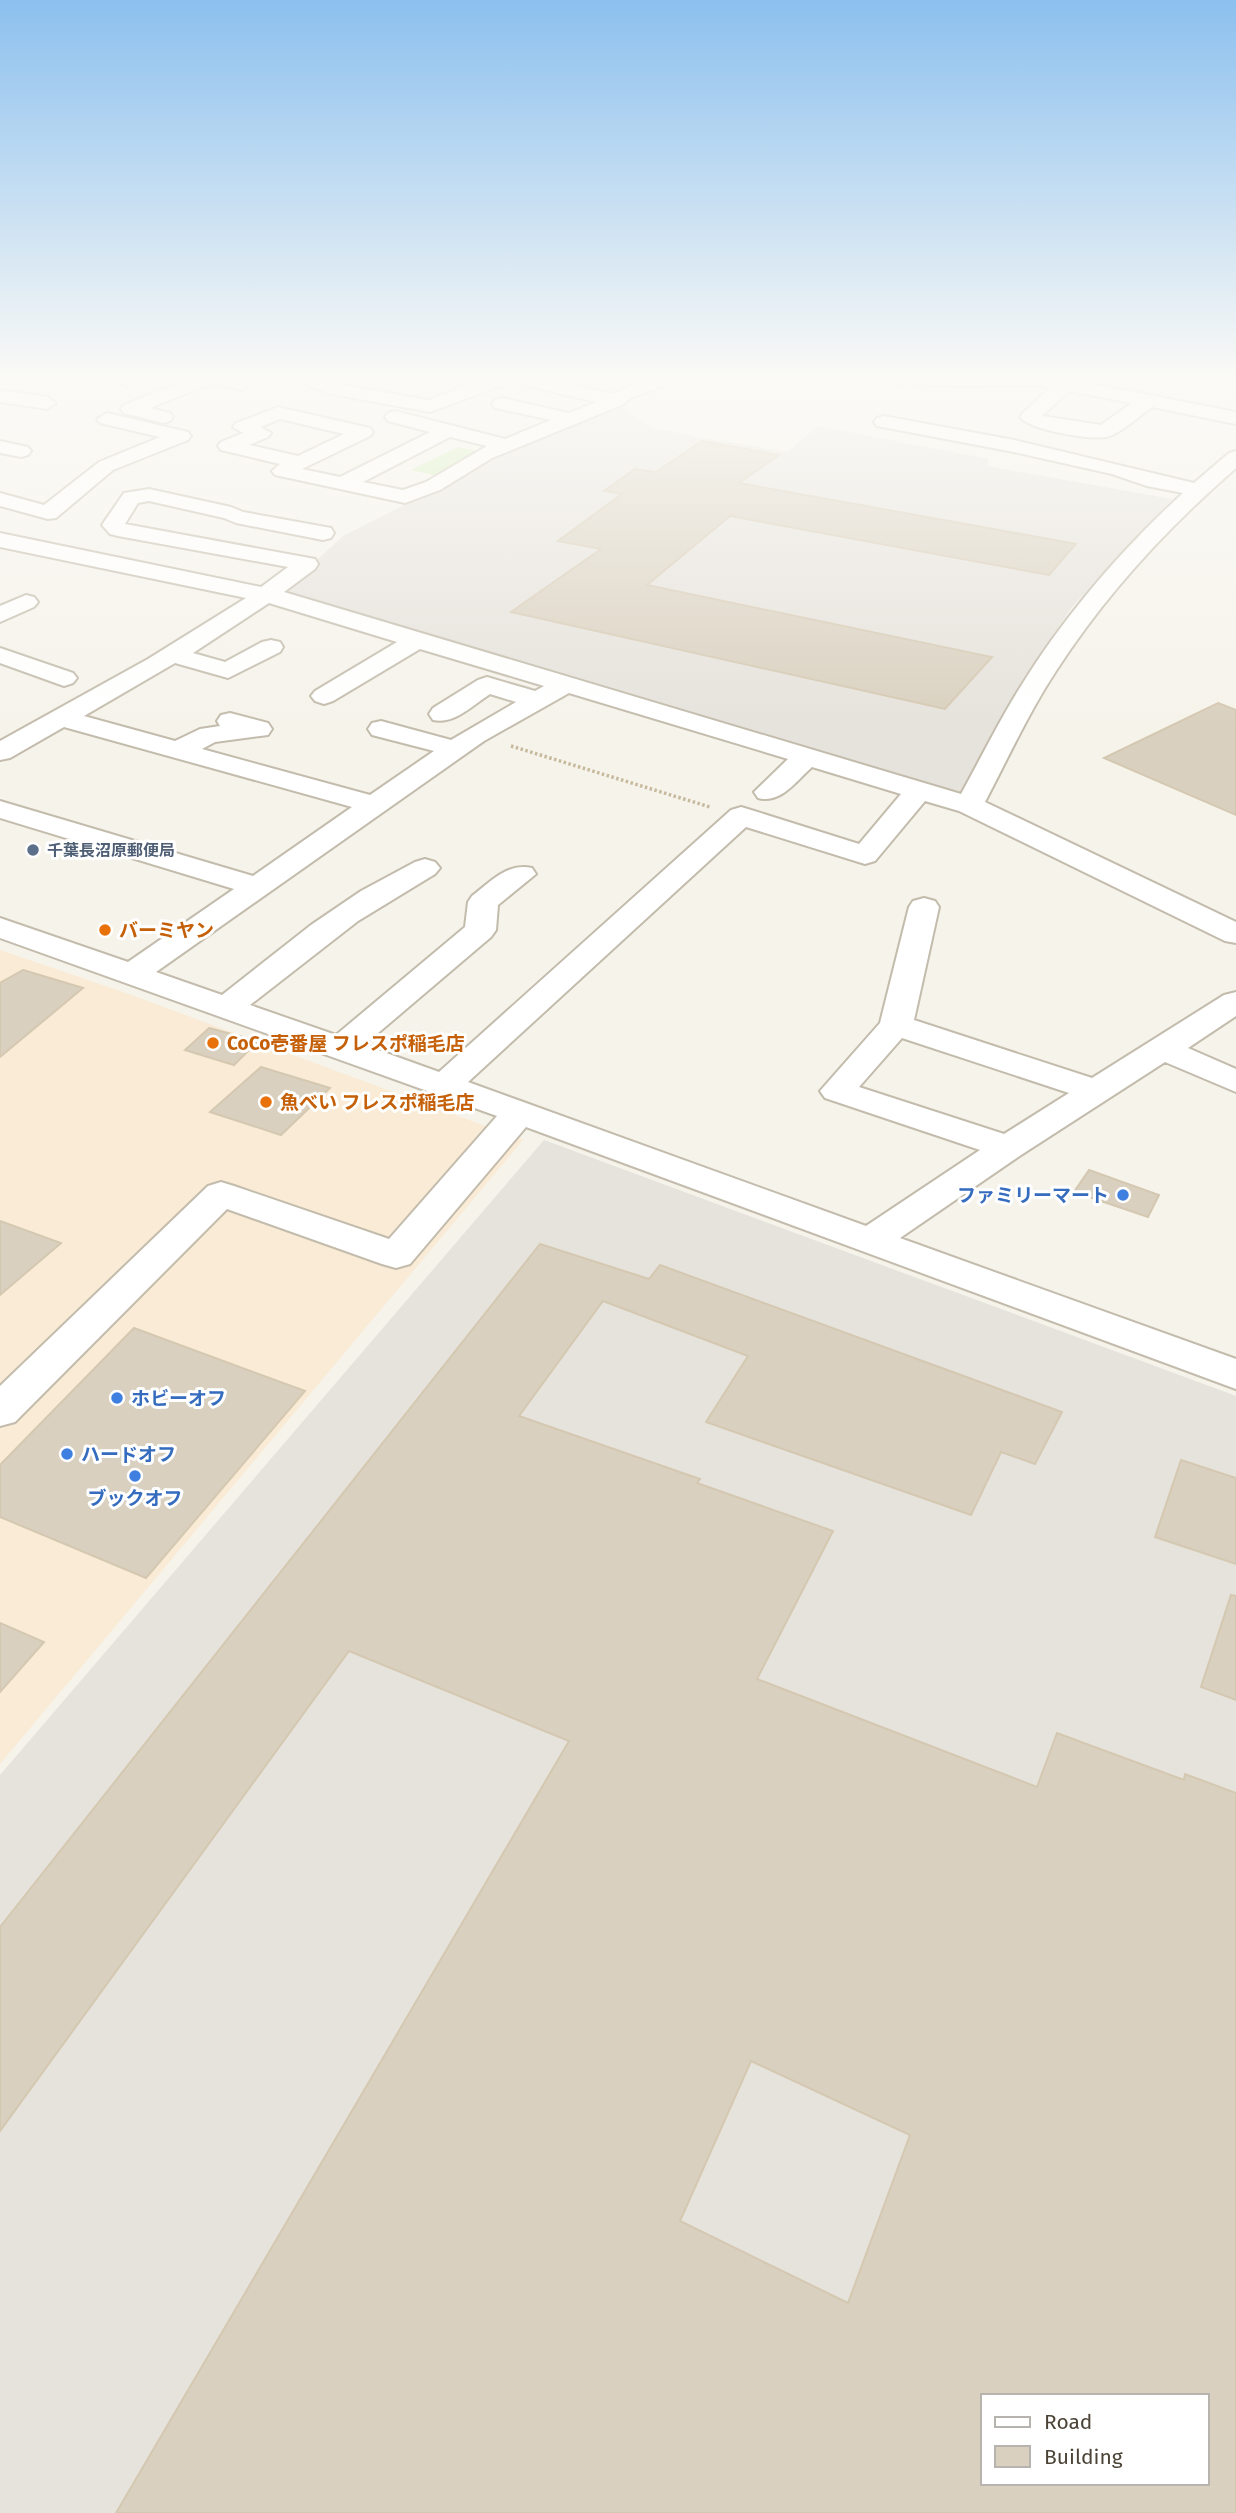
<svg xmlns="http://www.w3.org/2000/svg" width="1236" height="2513" font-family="'Fira Sans','Noto Sans JP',sans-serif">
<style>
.commercial{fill:#f9ebd5}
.industrial{fill:#e6e2dc;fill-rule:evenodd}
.green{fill:#d0eeb0}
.building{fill:#d9d0bf;stroke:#d5c8b1;stroke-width:2;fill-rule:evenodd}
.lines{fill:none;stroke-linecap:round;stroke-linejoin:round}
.minor-casing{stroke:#c3bcac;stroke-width:4}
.path{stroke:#c6b99c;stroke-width:3.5;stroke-dasharray:2.5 2.5;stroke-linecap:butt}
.minor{fill:#fff;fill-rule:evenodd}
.service-dot{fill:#5c6f8a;stroke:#fff;stroke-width:2.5}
.food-dot{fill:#e8710a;stroke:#fff;stroke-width:2.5}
.shop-dot{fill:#3f7fe0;stroke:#fff;stroke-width:2.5}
.labels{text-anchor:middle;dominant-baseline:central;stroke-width:6;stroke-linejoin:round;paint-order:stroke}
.far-service-label{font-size:16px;font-weight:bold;fill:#4e5e75;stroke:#fff;text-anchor:start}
.food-label{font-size:19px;font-weight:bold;fill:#c56008;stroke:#fff;text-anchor:start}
.shop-label{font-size:19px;font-weight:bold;fill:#366cbe;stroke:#fff;text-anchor:start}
</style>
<rect width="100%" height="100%" fill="#f6f3eb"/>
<polygon class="commercial" points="0,950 126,993 523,1140 0,1764"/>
<g class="industrial">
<polygon points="618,404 651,427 698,437 788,452 817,426 989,459 987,466 1172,499 1072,607 1019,686 960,794 280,594 343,536 412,501 452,485 487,460"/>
<path d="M 544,1140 L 1236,1396 L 1236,2513 L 0,2513 L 0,1775 ZM 982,2396 L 1206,2396 L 1206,2483 L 982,2483 Z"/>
</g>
<polygon class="green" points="458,447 480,452 442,477 411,470"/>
<g class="building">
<polygon points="702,441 779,455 739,483 1076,544 1049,575 730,516 647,585 992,657 945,709 511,612 601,549 558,541 622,494 604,491 635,469 656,472"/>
<polygon points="1218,703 1236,710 1236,815 1104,758"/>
<polygon points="23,970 83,988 0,1057 0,983"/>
<polygon points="209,1028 258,1041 234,1065 185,1050"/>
<polygon points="261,1067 330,1088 281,1135 210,1112"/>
<polygon points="1089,1170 1159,1195 1148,1217 1074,1192"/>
<polygon points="0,1221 61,1243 0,1295"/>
<path d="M 540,1244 L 649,1279 L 660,1265 L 1062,1412 L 1035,1464 L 1001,1452 L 971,1515 L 706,1422 L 748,1356 L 603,1301 L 519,1416 L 700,1479 L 697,1483 L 833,1531 L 757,1679 L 1037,1787 L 1057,1733 L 1184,1780 L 1185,1774 L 1236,1793 L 1236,2513 L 116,2513 L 569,1741 L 349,1651 L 0,2131 L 0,1927 ZM 751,2061 L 910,2135 L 848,2303 L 680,2221 ZM 982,2396 L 1206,2396 L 1206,2483 L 982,2483 Z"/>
<polygon points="134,1328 305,1391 146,1578 0,1517 0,1465"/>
<polygon points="1181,1460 1236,1478 1236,1564 1155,1537"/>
<polygon points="1231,1595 1236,1596 1236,1700 1201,1687"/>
<polygon points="0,1623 44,1642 0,1692"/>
</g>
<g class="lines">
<defs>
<g id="minor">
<polygon points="98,374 128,374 136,380 127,386 101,378"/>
<polygon points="201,374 224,374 248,380 250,384 241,390 213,383 150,408 170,413 173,417 170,421 163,423 124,413 121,409 124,405"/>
<path d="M 297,374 L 318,374 L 342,385 L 428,400 L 497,374 L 527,374 L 612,394 L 659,374 L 686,374 L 683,378 L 631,398 L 622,405 L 492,458 L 440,490 L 405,503 L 275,475 L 272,471 L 280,464 L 221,450 L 218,446 L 221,442 L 243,433 L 233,427 L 236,423 L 278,407 L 370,428 L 373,432 L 370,436 L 302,469 L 340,477 L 430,432 L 388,421 L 385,417 L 388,413 L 395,411 L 505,439 L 551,420 L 495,408 L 492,404 L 495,400 L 502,398 L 569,413 L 596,402 L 511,382 L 430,412 L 331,394 L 311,387 ZM 280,419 L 344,434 L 298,456 L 249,445 L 268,437 L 271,433 L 261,427 ZM 450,437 L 487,446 L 426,482 L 403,490 L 363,482 Z"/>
<path d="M 854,374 L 1042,374 L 1236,412 L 1236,424 L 1152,407 C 1139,416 1125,430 1110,436 C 1095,442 1030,430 1020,417 L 1023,413 L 1051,387 L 1037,385 C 1008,385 869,390 854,374 ZM 1069,391 L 1132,403 L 1101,425 L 1042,416 Z"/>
<polygon points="0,390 47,397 56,403 47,409 0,402"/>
<polygon points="107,413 188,432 191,436 188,440 113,470 56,518 48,519 0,506 0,493 44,505 99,462 160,437 100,423 97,419"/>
<path d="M 884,416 L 1014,440 L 1194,483 L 1229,453 L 1236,451 L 1236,468 C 1168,527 1105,595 1056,671 C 1029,712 1008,758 985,802 L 1236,922 L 1236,943 L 1225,941 L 959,811 L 925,801 L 875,861 L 865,864 L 746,827 L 468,1082 L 866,1226 L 980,1150 L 825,1098 L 820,1091 L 880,1023 L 909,907 L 913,901 L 924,898 L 935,901 L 939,907 L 914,1020 L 1092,1078 L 1224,995 L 1236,992 L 1236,1016 L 1188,1048 L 1236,1069 L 1236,1092 L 1165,1062 L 1021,1155 L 900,1238 L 1236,1359 L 1236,1389 L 526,1127 L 410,1264 L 396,1268 L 382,1264 L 227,1209 L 15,1422 L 0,1426 L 0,1386 L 208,1186 L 221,1182 L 234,1186 L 389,1239 L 497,1116 L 0,938 L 0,918 L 128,962 L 234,889 L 0,818 L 0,801 L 253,876 L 352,807 L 64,727 L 10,758 L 0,760 L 0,741 L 148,659 L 246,598 L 0,547 L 0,533 L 261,587 L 288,567 L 118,536 L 110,534 L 102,525 L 124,493 L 149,489 L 231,507 L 243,512 L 331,528 L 334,533 L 331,538 L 323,540 L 236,523 L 224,518 L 149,501 L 138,503 L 125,524 L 315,559 L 318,564 L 315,569 L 284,592 L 961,794 C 981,758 999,721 1021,686 C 1065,615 1121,550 1183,493 L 1147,486 L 1112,474 L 1014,452 L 877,426 L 874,422 L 877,418 ZM 269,603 L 397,642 L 315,691 L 311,696 L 315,701 L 324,704 L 333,701 L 420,649 L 544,686 L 535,691 L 487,677 L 478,680 L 433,708 L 429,714 L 433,720 C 454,725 473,705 490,694 L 516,702 L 451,740 L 381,721 L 372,723 L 368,729 L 372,735 L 434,751 L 370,795 L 202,749 L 215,742 L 268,735 L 272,729 L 268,723 L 230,713 L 221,715 L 217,721 L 220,726 L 200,729 L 175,741 L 84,716 L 175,663 L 228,678 L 280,652 L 283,647 L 280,642 L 271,640 L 262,642 L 225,662 L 193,653 ZM 569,693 L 788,759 L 754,792 L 758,798 C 781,804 796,781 812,767 L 901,794 L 859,844 L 751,810 L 741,807 L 731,810 L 439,1072 L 364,1045 L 491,937 L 496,930 L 498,905 L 536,874 L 532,868 C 508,862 490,882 472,896 L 468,902 L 465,927 L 336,1035 L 250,1005 L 358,921 L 435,874 L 440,868 L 435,862 L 425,859 L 415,862 L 361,891 L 311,925 L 222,995 L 156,972 L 484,741 ZM 902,1038 L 1069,1093 L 1004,1134 L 859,1087 Z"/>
<polygon points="0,441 28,447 31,451 28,455 21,457 0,453"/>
<polygon points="26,595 34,597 38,602 34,607 0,622 0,606"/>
<polygon points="0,648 73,673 77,678 73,683 64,686 0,663"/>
</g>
</defs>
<use href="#minor" class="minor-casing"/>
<polyline class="path" points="511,746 710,807"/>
<use href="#minor" class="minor"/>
</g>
<linearGradient id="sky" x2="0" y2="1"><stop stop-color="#8cc0ee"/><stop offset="0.52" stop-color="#fbfaf6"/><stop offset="1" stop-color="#fbfaf6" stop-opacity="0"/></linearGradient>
<rect width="1236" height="726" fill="url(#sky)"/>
<circle class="service-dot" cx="33" cy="850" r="7"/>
<g class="food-dot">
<circle cx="105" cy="930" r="7"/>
<circle cx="213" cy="1043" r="7"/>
<circle cx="266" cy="1102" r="7"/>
</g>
<g class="shop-dot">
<circle cx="1123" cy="1195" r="7"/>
<circle cx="117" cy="1398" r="7"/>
<circle cx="67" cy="1454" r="7"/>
<circle cx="135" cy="1476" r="7"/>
</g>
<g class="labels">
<g class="far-service-label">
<text x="47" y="850">千葉長沼原郵便局</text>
</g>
<g class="food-label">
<text x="119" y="930">バーミヤン</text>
<text x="227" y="1043">CoCo壱番屋 フレスポ稲毛店</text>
<text x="280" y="1102">魚べい フレスポ稲毛店</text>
</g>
<g class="shop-label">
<text x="1109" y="1195" text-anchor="end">ファミリーマート</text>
<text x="131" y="1398">ホビーオフ</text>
<text x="81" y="1454">ハードオフ</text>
<text x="135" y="1498" text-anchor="middle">ブックオフ</text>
</g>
</g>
<rect x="981" y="2394" width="228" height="91" fill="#ffffff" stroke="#b7b4af" stroke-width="2"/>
<rect x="995" y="2417" width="35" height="10" fill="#ffffff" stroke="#b7b4af" stroke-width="2"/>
<text x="1044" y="2429" font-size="21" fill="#4c4437">Road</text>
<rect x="995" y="2446" width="35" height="21" fill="#d9d0bf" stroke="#b7b4af" stroke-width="2"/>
<text x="1044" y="2464" font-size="21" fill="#4c4437">Building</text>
</svg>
